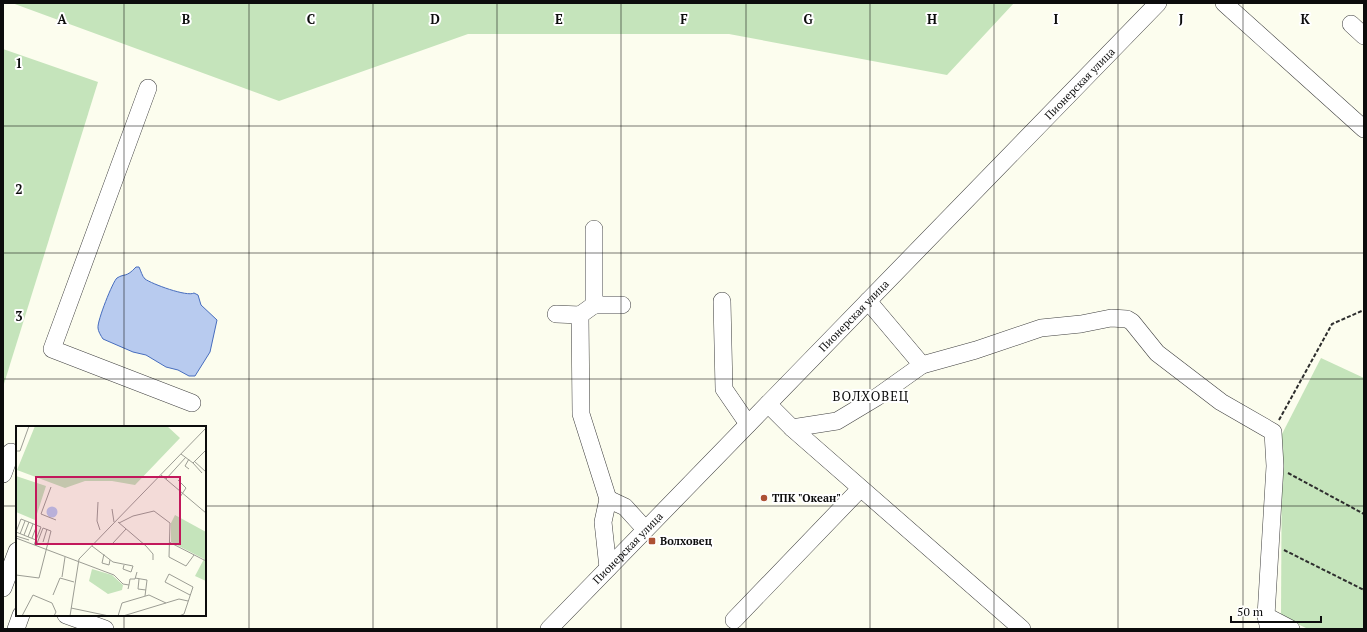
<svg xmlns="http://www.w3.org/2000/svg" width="1367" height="632" font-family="'PT Serif',serif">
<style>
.green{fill:#c5e4bb}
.water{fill:#b8cbef;stroke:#476dbe}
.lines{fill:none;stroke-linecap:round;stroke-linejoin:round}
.minor-casing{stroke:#3f3f3f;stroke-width:18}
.path{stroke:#2e2e2e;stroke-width:2;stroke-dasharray:4 2;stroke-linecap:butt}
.minor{stroke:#fff;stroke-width:17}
.grid{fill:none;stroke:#0c0c0c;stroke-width:1;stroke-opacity:0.55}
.poi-dot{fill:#ad5134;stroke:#fff;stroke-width:1.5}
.labels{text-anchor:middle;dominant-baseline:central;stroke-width:4;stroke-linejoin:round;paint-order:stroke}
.street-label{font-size:11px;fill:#0c0c0c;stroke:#fff}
.poi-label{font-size:11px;font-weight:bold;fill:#0c0c0c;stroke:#fff;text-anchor:start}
.quarter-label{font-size:13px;letter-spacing:1px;fill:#0c0c0c;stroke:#fff}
.inset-road{fill:none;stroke:#9c9d94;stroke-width:1}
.view{fill:#c2185b;fill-opacity:0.15;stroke:#c2185b;stroke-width:2}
.inset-edge{fill:none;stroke:#0c0c0c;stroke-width:2}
.grid-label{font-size:13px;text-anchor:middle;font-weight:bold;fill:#0c0c0c;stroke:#fff;stroke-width:4;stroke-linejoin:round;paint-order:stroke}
</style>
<rect width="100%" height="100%" fill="#fcfdee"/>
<g class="green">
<polygon points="12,3 1014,3 947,75 729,34 468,34 279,101"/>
<polygon points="3,49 98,82 3,387"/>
<polygon points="1321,358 1364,378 1364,629 1308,629 1281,616 1282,434"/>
</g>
<path class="water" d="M 136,267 L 139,267 C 141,271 142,276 145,279 C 152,284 187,297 194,293 L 198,295 L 201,305 L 217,320 L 210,352 L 195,376 L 189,376 L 178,370 L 166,367 L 146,355 L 133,352 L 103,339 C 101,336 98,331 98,328 C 97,321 113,281 117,278 C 125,273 126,278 136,267 Z"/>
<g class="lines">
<defs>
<g id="minor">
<polyline points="1224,3 1364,129"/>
<polyline points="1351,24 1364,36"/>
<polyline points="148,88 52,349 192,403"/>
<polyline points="594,229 594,305 580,315 581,414 608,499"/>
<polyline points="722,301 724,389 748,424"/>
<polyline points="868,301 922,365"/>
<polyline points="594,305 622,305"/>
<polyline points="556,314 580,315"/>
<polyline points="768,404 792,428 1022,629"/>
<polyline points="792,428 837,421 877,397 922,365 976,350 1041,328 1081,324 1111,318 1127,319 1132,322 1157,353 1221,402 1273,432 1275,466 1266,616 1269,629"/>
<polyline points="3,474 11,452"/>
<polyline points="608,568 603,522 608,499 625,507 645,529"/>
<polyline points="3,588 17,551"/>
<polyline points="66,615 105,629"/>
<polyline points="1266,616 1291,629"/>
<polyline points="734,620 860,489"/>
<polyline points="16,629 21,615"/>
<path id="s1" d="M 549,629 L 1158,3"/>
</g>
</defs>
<use href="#minor" class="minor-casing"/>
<g class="path">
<polyline points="1279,420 1332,324 1364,310"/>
<polyline points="1288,473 1364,514"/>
<polyline points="1284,550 1364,590"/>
</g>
<use href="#minor" class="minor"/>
</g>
<path class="grid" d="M 124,3 L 124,427M 249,3 L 249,629M 373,3 L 373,629M 497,3 L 497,629M 621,3 L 621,629M 746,3 L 746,629M 870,3 L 870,629M 994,3 L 994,629M 1118,3 L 1118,629M 1243,3 L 1243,629M 3,126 L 1364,126M 3,253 L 1364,253M 3,379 L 1364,379M 3,506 L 17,506M 205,506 L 1364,506M 124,615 L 124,629"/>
<g class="poi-dot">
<circle cx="764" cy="498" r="4"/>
<rect x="648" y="537" width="8" height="8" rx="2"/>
</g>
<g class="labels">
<g class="street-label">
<text stroke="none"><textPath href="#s1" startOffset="761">Пионерская улица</textPath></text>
<text stroke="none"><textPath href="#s1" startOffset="437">Пионерская улица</textPath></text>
<text stroke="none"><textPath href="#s1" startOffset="113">Пионерская улица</textPath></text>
</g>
<g class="poi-label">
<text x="772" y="498">ТПК "Океан"</text>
<text x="660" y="541">Волховец</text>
</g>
<g class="quarter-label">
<text x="871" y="396">ВОЛХОВЕЦ</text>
</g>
</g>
<g transform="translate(16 426)">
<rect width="190" height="190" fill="#fcfdee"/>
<path d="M 19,0 L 151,0 L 164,12 L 119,59 L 96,55 L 69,55 L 49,62 L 1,44 ZM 0,50 L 30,60 L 19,94 L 0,86 ZM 159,89 L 190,106 L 190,155 L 179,150 L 188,133 L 155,116 L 155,97 ZM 76,143 L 96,149 L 107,159 L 106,164 L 92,168 L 73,155 Z" fill="#c5e4bb"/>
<path d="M30.5 86a5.5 5.5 0 1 1 11 0a5.5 5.5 0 1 1-11 0Z" fill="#b8cbef"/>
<path class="inset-road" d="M 0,25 L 4,25 L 13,0M 165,28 L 177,37 L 190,24M 178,35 L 190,46M 177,37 L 186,47M 173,43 L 169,40 L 173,33M 145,49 L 190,87M 150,53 L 170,31M 162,54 L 170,62 L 164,71M 35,61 L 25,88 L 40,94M 82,76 L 81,95 L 84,104M 96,83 L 98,96M 102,96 L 130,120 L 137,128 L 137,134M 103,97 L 117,90 L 138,85 L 154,97 L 153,131 L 170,140 L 178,129M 0,106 L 5,93 L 25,101 L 18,119M 0,106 L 20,114M 4,108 L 9,95M 8,109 L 13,96M 0,110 L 13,114M 12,111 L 17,98M 0,112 L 98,149 L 107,158 L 113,159 L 112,163M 16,112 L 21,99M 27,116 L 31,103M 153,116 L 190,135M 97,117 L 110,103M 76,120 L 97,136 L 117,140 L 115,146 L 107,143 L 108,139M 88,128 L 86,137 L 93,139 L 94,134M 0,149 L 23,152 L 35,105 L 27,102 L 20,120M 46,151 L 49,131M 119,152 L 131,154 L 129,170M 123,153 L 122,163 L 130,164M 113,159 L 114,153 L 119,153 L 121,146M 37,169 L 44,152 L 58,156M 55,182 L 93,190M 6,190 L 17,169 L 36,177 L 40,186 L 38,190M 54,190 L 63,133 L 190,2M 102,190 L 106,177 L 133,169 L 150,177M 107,190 L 163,173 L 172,175M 163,190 L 168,188 L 177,161 L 153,148 L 149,156 L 174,169"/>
<path class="view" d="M 20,51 L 164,51 L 164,118 L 20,118 Z"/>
<rect width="190" height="190" class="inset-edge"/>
</g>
<g class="grid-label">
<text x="62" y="24">A</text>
<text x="186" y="24">B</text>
<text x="311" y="24">C</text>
<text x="435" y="24">D</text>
<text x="559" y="24">E</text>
<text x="684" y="24">F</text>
<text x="808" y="24">G</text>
<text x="932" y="24">H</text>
<text x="1056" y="24">I</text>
<text x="1181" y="24">J</text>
<text x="1305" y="24">K</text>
<text x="19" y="68">1</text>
<text x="19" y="194">2</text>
<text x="19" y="321">3</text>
</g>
<rect width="1367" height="632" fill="none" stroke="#0c0c0c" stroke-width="8"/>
<path d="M1231 616v6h90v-6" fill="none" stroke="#0c0c0c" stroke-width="2"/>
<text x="1237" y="616" font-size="12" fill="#0c0c0c" stroke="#ffffff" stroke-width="3" paint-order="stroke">50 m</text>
</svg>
